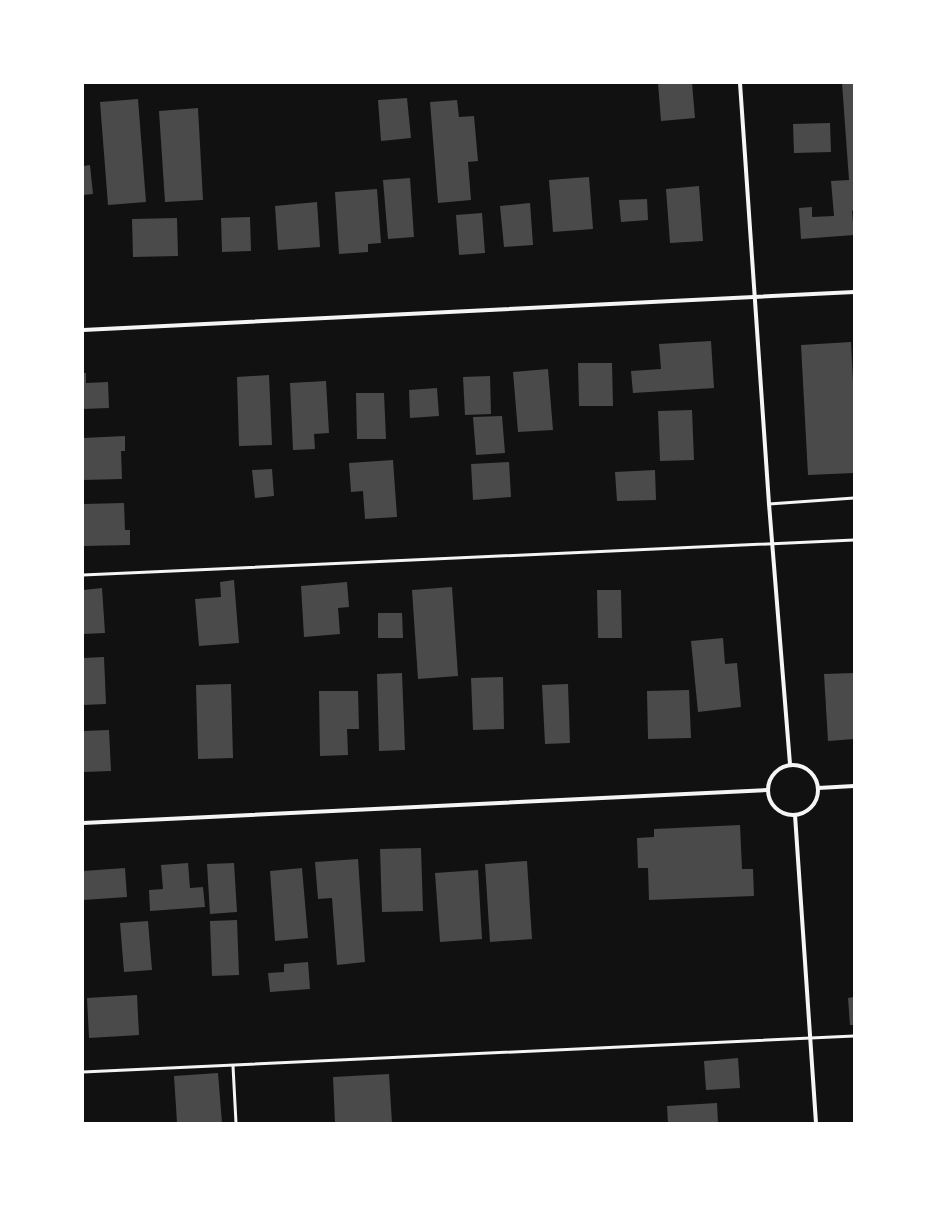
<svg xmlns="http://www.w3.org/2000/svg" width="937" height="1206" font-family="'Archivo Narrow',sans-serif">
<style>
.building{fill:#4a4a4a}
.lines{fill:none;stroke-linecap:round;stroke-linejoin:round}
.service{stroke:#f5f5f5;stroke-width:3}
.minor{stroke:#f5f5f5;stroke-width:4}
</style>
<rect width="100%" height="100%" fill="#111"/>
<g class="building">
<polygon points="658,83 692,83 695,118 661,121"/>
<polygon points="842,83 854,83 854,210 852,211 854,235 801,239 799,208 812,207 812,217 834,216 831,181 849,180"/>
<polygon points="407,98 411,138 381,141 378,100"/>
<polygon points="138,99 146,202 108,205 100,102"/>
<polygon points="457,100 459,117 474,116 478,161 468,162 471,200 438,203 430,102"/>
<polygon points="198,108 203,200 165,202 159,111"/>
<polygon points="830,123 831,152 794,153 793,124"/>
<polygon points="90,165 93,194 83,195 83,166"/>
<polygon points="589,177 593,229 553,232 549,180"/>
<polygon points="410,178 414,237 388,239 383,180"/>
<polygon points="699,186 703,241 670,243 666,189"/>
<polygon points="377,189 381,243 368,244 368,252 339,254 335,192"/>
<polygon points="647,199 648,220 621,222 619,200"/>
<polygon points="317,202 320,247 278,250 275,206"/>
<polygon points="530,203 533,245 504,247 500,206"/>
<polygon points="482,213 485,253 459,255 456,215"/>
<polygon points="250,217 251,251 222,252 221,218"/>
<polygon points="177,218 178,256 133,257 132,219"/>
<polygon points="711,341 714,388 633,393 631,371 661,369 659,344"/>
<polygon points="851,342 854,402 854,473 808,475 801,345"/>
<polygon points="578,363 612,363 613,406 579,406"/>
<polygon points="548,369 553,430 518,432 513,372"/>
<polygon points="83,373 86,373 86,383 108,382 109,408 83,409"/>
<polygon points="269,375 272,445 239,446 237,377"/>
<polygon points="490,376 491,414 465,415 463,377"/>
<polygon points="326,381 329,433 314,434 315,449 293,450 290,383"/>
<polygon points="437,388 439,416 410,418 409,390"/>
<polygon points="356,393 384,393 386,439 357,439"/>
<polygon points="692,410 694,460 660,461 658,411"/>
<polygon points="502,416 505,453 476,455 473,417"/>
<polygon points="125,436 125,451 121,451 122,479 83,480 83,438"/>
<polygon points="393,460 397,517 365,519 363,491 351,492 349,463"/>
<polygon points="509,462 511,497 473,500 471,464"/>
<polygon points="272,469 274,496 255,498 252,470"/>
<polygon points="655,470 656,500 617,501 615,472"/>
<polygon points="124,503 125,530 130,530 130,545 83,546 83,504"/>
<polygon points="234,580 239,643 199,646 195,599 221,597 220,582"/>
<polygon points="347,582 349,607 338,608 340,634 304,637 301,586"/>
<polygon points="452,587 458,676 418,679 412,590"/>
<polygon points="102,588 105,633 83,634 83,590"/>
<polygon points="597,590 621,590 622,638 598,638"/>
<polygon points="378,613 402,613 403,638 378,638"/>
<polygon points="723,638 725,664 737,663 741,707 698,712 691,641"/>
<polygon points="104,657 106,704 83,705 83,658"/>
<polygon points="402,673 405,750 379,751 377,674"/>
<polygon points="854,673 854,739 828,741 824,674"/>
<polygon points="503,677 504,729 473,730 471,678"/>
<polygon points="231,684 233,758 198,759 196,685"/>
<polygon points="568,684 570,743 545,744 542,685"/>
<polygon points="689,690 691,738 648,739 647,691"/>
<polygon points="319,691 358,691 359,729 347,729 348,755 320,756"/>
<polygon points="109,730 111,771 83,772 83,731"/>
<polygon points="740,825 742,869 753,869 754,896 649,900 648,868 638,868 637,838 654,837 654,829"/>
<polygon points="421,848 423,911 382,912 380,849"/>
<polygon points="358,859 365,962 337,965 332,898 318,899 315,862"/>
<polygon points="527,861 532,939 490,942 485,864"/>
<polygon points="188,863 190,888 203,887 205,907 150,911 149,890 163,889 161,865"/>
<polygon points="234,863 237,912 210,914 207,864"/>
<polygon points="125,868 127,897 83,900 83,871"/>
<polygon points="302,868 308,938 275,941 270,871"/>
<polygon points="478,870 482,939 440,942 435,873"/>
<polygon points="237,920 239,975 212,976 210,921"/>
<polygon points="148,921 152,970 124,972 120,923"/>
<polygon points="308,962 310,989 270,992 268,973 284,972 284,964"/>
<polygon points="137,995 139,1035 89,1038 87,998"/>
<polygon points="854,997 854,1025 850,1025 848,998"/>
<polygon points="738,1058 740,1088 706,1090 704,1061"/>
<polygon points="218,1073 222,1123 177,1123 174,1076"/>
<polygon points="389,1074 392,1123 335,1123 333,1077"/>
<polygon points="717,1103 718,1123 668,1123 667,1106"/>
</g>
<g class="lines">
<g class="service">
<polyline points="769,504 854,498"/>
<polyline points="83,575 854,540"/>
<polyline points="233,1066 236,1123"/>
<polyline points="83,1072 854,1036"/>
</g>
<g class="minor">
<polyline points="740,83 769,504 790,764"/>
<polyline points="83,330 854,292"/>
<circle cx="793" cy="790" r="25"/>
<polyline points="818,788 854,786"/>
<polyline points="795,815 816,1123"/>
<polyline points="83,823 767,790"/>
</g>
</g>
<rect width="937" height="1206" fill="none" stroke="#ffffff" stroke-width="168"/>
</svg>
